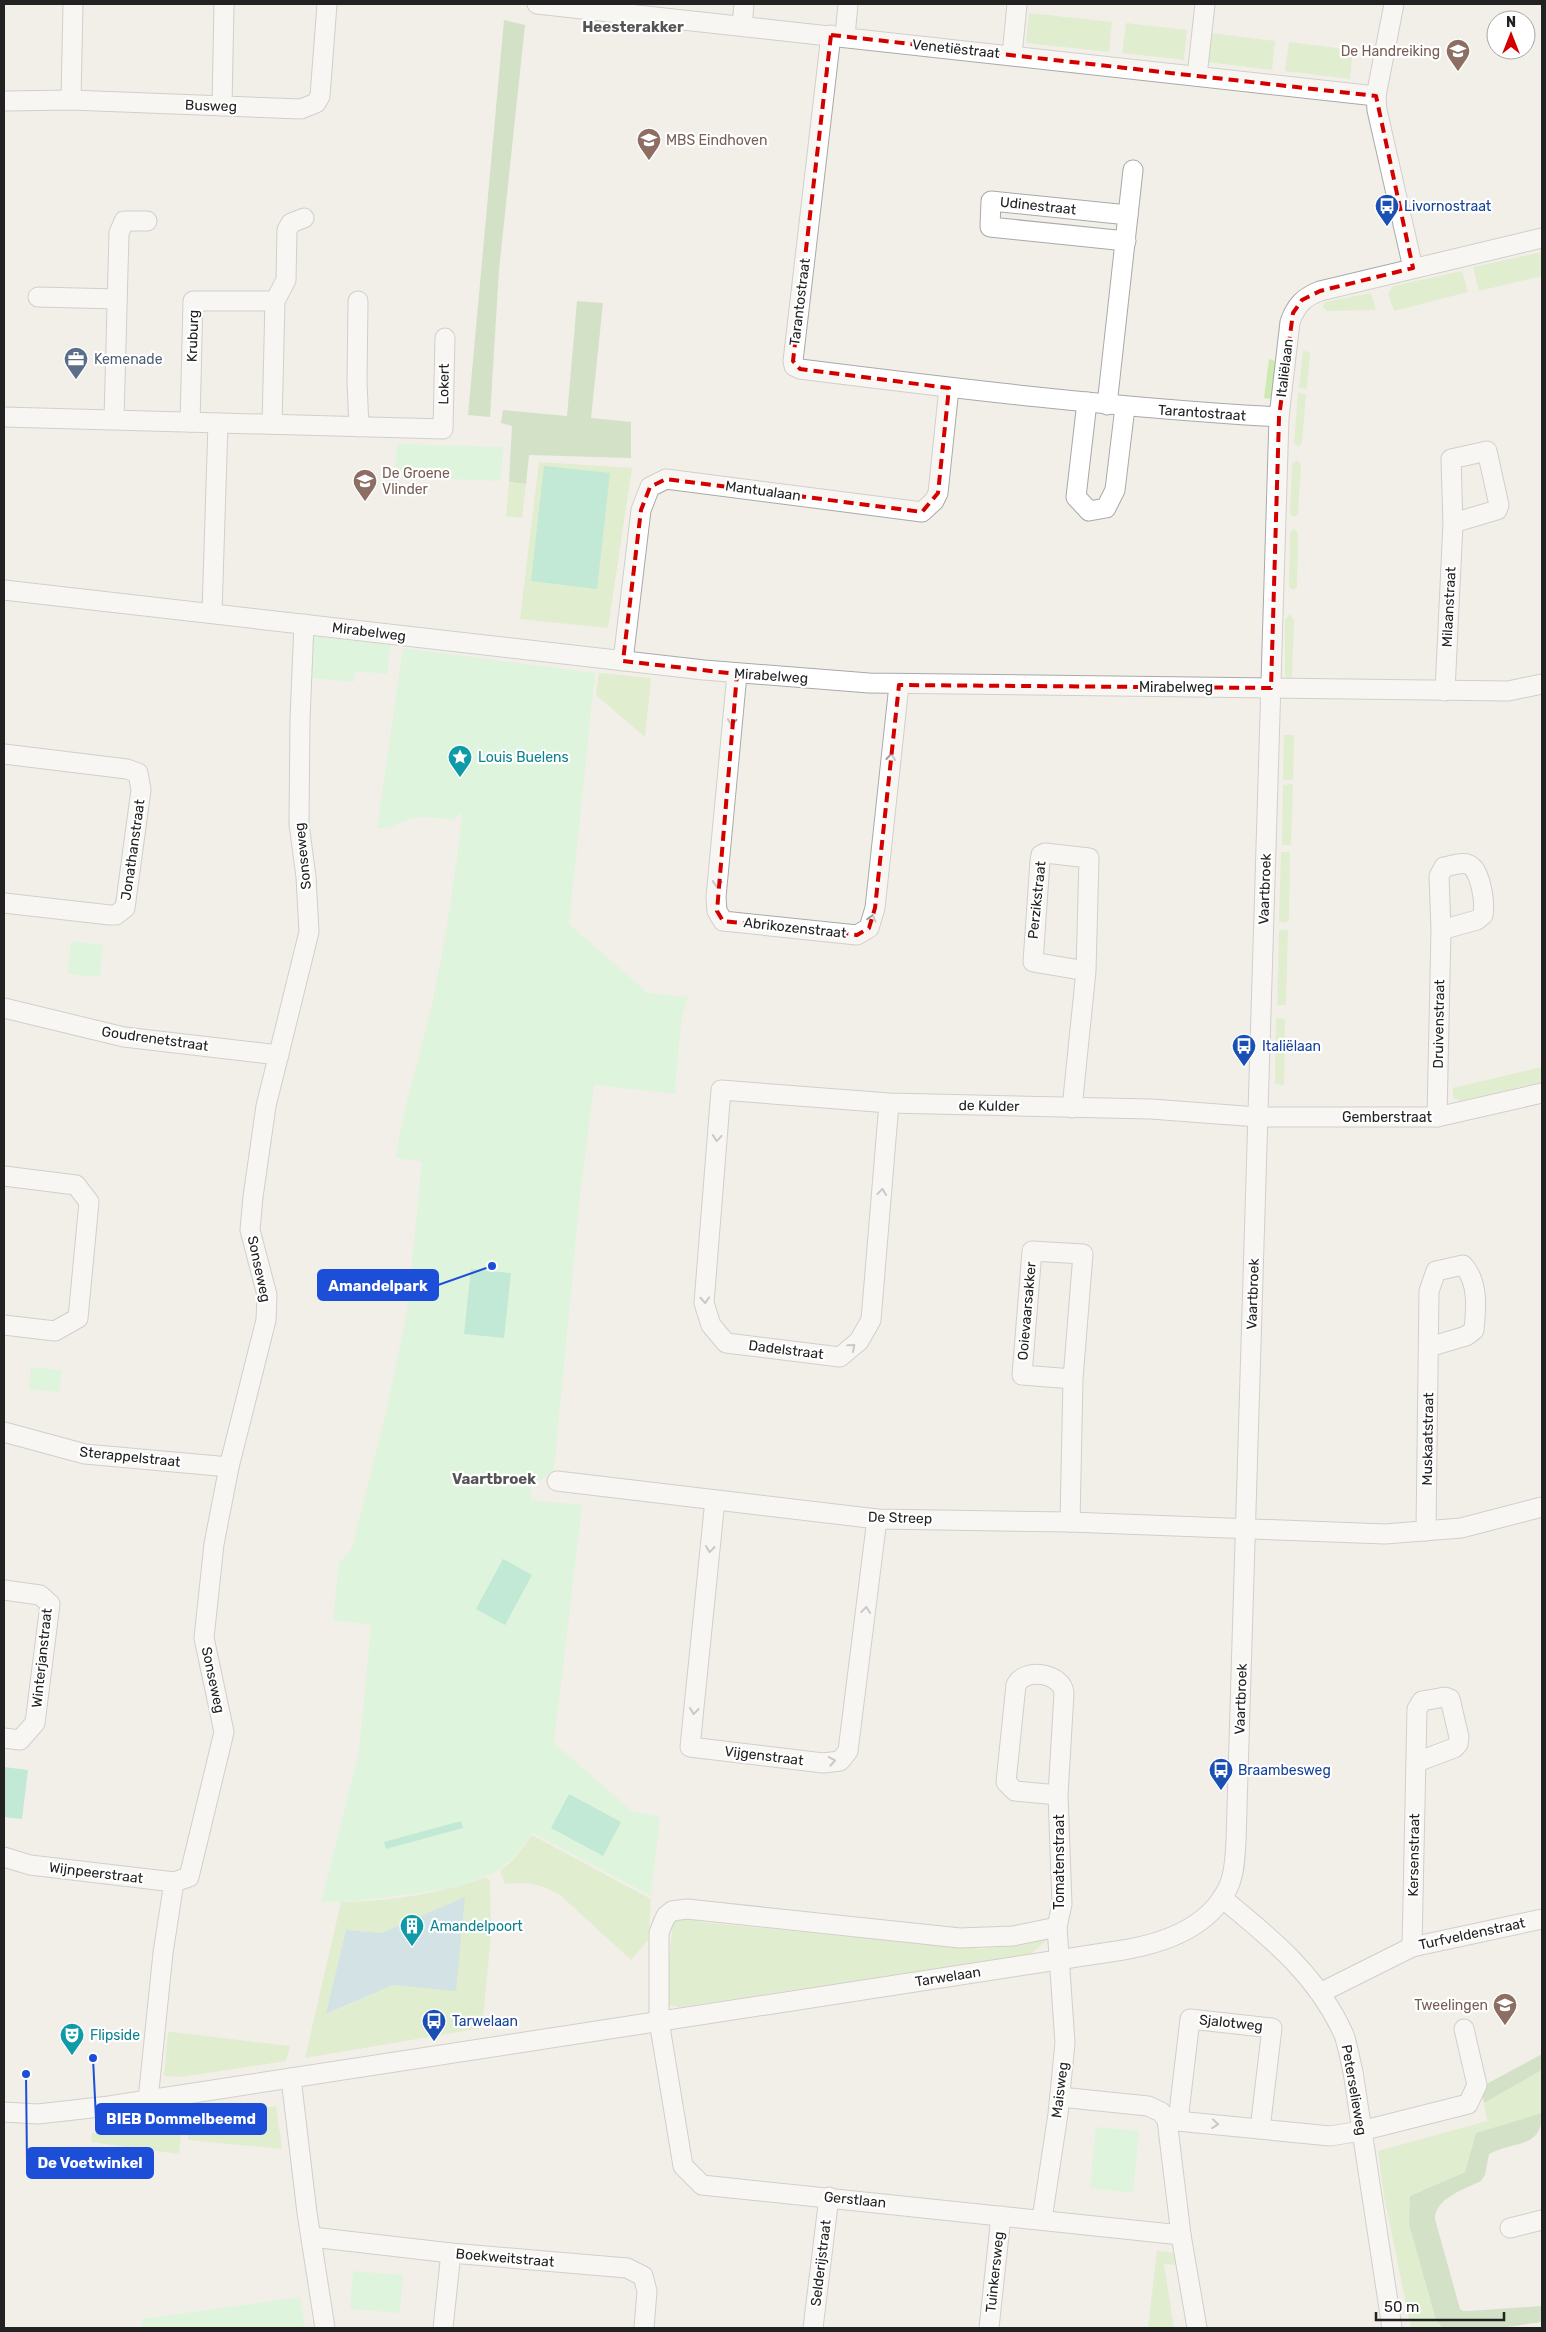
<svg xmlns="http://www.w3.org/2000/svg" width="1546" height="2332" font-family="Rubik,sans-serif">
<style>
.grass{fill:#cdebb0;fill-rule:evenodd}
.forest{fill:#add19e}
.park{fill:#c8facc}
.pitch{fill:#88e0be}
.water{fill:#aad3df}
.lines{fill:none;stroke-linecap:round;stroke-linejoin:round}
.minor-casing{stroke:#a9a9a9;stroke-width:21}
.minor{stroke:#fff;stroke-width:19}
.oneway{stroke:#9c9c9c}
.marked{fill:none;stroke:#d40000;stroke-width:4;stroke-dasharray:10 6;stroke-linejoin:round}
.labels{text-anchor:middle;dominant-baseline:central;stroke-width:4.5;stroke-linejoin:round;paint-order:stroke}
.street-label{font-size:14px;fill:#222;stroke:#fff}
.education-label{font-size:14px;fill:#785e54;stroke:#fff;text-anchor:end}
.transit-label{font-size:14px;fill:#164399;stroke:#fff;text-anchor:start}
.service-label{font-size:14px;fill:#4e5e75;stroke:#fff;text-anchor:start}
.culture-label{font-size:14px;fill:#0d838f;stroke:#fff;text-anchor:start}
.neighbourhood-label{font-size:15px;font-weight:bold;fill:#555;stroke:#fff}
.leader{fill:none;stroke:#1d4ed8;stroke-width:2}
.callout-dot{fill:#1d4ed8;stroke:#fff;stroke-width:2}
.callout{fill:#1d4ed8;stroke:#1d4ed8;stroke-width:2}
.callout-label{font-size:15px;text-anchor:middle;font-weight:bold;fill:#fff}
</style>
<rect width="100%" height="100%" fill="#f2efe9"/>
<g class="grass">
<polygon points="1029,13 1112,22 1109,52 1026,43"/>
<polygon points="1126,23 1187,30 1184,60 1122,53"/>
<polygon points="1211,33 1275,41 1272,70 1207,62"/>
<polygon points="1289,42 1353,50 1350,79 1285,71"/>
<polygon points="1542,252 1542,276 1479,291 1473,267"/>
<polygon points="1462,271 1468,292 1394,311 1388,294 1393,286"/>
<polygon points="1371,293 1376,310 1327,311 1323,307 1325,302"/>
<polygon points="1303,351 1310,352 1307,389 1299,388"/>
<polygon points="1269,359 1278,362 1273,399 1264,398"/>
<polygon points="1298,393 1306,394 1302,443 1298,447 1294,443"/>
<polygon points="1297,460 1301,464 1298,514 1294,517 1290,514 1292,464"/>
<polygon points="539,462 632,468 608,628 520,619"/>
<polygon points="509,483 526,484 522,518 506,516"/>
<polygon points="1294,528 1298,534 1297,587 1293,590 1289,587 1290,533"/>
<polygon points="1290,614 1294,620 1292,676 1288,679 1285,675 1285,620"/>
<polygon points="599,673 651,678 645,737 596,695"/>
<polygon points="1284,735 1294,735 1293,780 1283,780"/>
<polygon points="1293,784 1291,845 1282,845 1283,785"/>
<polygon points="1281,852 1290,852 1289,921 1285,923 1279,921"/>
<polygon points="1279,930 1288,930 1286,1005 1277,1005"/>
<polygon points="1276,1018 1285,1019 1284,1085 1275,1084"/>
<polygon points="1542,1067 1542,1082 1460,1101 1453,1098 1453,1088"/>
<path d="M 532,1835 L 651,1899 L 648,1940 L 631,1960 L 560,1895 C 542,1884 525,1881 505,1884 L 500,1871 L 513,1860 Z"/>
<path d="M 486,1877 L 490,1881 L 491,1935 L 482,2028 L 305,2058 L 341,1902 C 388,1902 443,1893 486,1877 ZM 346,1930 L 382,1933 L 456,1990 L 393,1985 L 327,2014 Z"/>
<polygon points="682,1916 693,1916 700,1922 980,1949 1023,1944 1026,1940 1045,1936 1046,1941 1030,1955 680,2007 669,2005 665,1992 673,1923"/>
<polygon points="168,2032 172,2032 290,2046 286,2061 181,2077 164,2076"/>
<path d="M 1542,2070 L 1542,2113 L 1476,2133 L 1465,2172 L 1410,2196 C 1416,2227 1425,2306 1442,2328 L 1411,2328 L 1384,2196 L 1378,2151 L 1487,2121 L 1484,2103 Z"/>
<polygon points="276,2106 282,2149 188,2140 188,2119"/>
<polygon points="182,2121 179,2154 91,2142 92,2133"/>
<polygon points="1157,2251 1177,2253 1178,2265 1164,2264 1174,2328 1148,2328"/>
</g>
<g class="forest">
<polygon points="504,20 525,25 499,270 490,417 468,415"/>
<polygon points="577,301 603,303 591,418 631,422 631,458 529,455 526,484 509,482 512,426 501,423 503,410 567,416"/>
<polygon points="1542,2054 1542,2070 1484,2103 1481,2087"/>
<path d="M 1542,2113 C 1542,2150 1514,2140 1489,2154 L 1485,2175 L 1481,2181 C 1465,2189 1435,2198 1435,2219 L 1460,2309 L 1463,2311 L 1469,2311 L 1542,2306 L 1542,2322 L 1500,2328 L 1442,2328 L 1435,2317 L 1409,2224 L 1410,2196 L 1465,2172 L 1476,2133 Z"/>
</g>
<g class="park">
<polygon points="398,444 504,447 500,481 393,477"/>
<polygon points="312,636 391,645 387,674 355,671 354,682 311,678"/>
<path d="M 403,648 L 595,673 L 569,924 L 648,993 L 688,997 L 682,1016 L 675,1087 L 676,1094 L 594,1085 L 580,1197 L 554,1470 L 531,1486 L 531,1500 L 582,1505 L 554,1743 L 632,1811 L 660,1817 L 651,1896 L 533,1833 L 512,1859 L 498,1871 L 454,1888 L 359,1901 L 321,1902 L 359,1752 L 371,1625 L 333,1620 L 339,1563 L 352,1548 L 385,1416 L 407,1313 L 422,1162 L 396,1158 C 403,1104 422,1052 433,999 C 446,937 455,878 462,815 L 460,814 L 453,820 C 440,818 428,816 416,818 C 401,820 392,830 377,828 Z"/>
<polygon points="71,941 103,945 100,977 68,974"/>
<polygon points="31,1367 62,1370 59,1392 29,1389"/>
<polygon points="1096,2127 1139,2131 1133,2193 1090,2188"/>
<polygon points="353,2271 403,2275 400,2313 350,2309"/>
<polygon points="300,2297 305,2328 142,2328 142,2319"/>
</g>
<g class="pitch">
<polygon points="544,466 610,473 597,589 531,581"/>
<polygon points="471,1269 511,1273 504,1338 464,1334"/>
<polygon points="503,1559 532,1575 505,1625 476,1609"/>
<polygon points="4,1767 28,1770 22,1819 4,1817"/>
<polygon points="569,1794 621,1822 603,1856 551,1828"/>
<polygon points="461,1821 463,1828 386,1849 384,1842"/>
</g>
<polygon class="water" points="465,1897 456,1991 393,1985 326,2014 346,1930 382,1933"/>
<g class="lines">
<defs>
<g id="minor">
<polyline points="537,4 1376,96"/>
<polyline points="1394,4 1376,96 1377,110 1413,268"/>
<polyline points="742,25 744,4"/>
<path d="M 831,35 L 793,361 L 794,366 L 800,369 C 959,389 1118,408 1279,417"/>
<polyline points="845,36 848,4"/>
<polyline points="1012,55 1017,4"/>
<polyline points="1197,76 1205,4"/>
<polyline points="71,100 73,4"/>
<polyline points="4,101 71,100 301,109 316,103 320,96 327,4"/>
<polyline points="222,106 224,4"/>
<polyline points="1126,241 990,227 991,201 1128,215"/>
<polyline points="38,297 117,299"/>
<polyline points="358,301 357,382 359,427"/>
<polyline points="1087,402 1076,497 1089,511 1106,508 1115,490 1125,407"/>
<polyline points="1107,405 1133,170"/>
<polyline points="4,417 443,429 445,338"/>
<polyline points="114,419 119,233 124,221 147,221"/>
<polyline points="190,422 193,301 275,301"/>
<polyline points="272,424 275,301 286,280 287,230 291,223 304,218"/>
<polyline points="4,590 704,670 869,683 1508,691 1542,684"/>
<polyline points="212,613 218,423"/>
<polyline points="623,661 641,510 650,487 666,479 922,512 934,501 938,493 949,388"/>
<polyline points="737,674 716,897 717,911 723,921 857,935 869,928 875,908 899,685"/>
<polyline points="1445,691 1453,523 1451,459 1487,451 1499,505 1497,510 1453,523"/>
<polyline points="4,754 127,769 138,773 141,790 125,908 116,915 110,915 4,903"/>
<polyline points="4,1008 124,1037 279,1055"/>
<polyline points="889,1103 871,1320 859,1341 840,1357 726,1343 711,1325 704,1303 721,1090 889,1103 1151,1109 1258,1117 1437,1117 1542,1093"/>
<polyline points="1072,1108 1086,971 1033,962 1040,861 1041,855 1045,853 1089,858 1086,971"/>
<path d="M 1437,1117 L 1441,930 L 1477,920 L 1483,915 C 1485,903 1481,867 1467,864 C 1460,862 1451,866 1444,867 L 1439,876 L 1441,930"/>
<polyline points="4,1176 76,1185 89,1202 78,1318 55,1331 4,1325"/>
<polyline points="4,1432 85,1454 229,1467"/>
<polyline points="557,1481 877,1519 1070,1522 1385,1534 1461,1528 1542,1507"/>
<polyline points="715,1500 690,1747 823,1763 840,1761 848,1751 877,1519"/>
<polyline points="1070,1522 1073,1379 1083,1254 1032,1251 1022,1375 1073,1379"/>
<path d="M 1426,1531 L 1429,1291 L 1436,1271 L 1463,1265 C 1479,1282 1476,1309 1474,1330 L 1466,1336 L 1429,1347"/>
<polyline points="4,1590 40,1595 50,1604 35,1723 20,1740 4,1738"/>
<polyline points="4,1857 30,1865 174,1882 189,1877 224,1732 204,1638 214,1544 229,1467 266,1320 267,1295 250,1230 253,1197 266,1106 309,932 306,877 299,824 300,719 304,624"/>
<path d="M 1222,1898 C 1271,1938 1318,1976 1344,2035 C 1348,2046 1350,2060 1353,2072 L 1392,2328"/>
<polyline points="1057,1927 1013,1936 960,1938 687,1909 672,1911 666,1916 662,1925 659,1933 659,2021 683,2166 702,2185 1181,2235"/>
<polyline points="1412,1947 1417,1709 1422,1701 1445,1697 1450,1699 1459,1737 1458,1744 1454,1748 1417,1762"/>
<polyline points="1322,1992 1412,1947 1542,1919"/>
<polyline points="291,2078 307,2213 325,2328"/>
<polyline points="1060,2097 1148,2106 1161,2112 1167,2120 1181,2235 1197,2328"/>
<polyline points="148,2100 163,1953 174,1882"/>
<path d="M 4,2112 L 38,2114 L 109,2106 L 1123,1950 C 1165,1943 1213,1926 1230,1883 C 1235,1870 1235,1856 1236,1841 L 1279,417 L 1290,322 C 1296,305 1304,297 1320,291 L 1542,238"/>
<polyline points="1167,2120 1330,2136 1361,2131 1468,2104 1477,2085 1464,2029"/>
<polyline points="1178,2121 1190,2019 1272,2028 1260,2129"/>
<path d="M 1042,2219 L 1058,2114 L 1065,2043 L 1057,1927 L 1062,1904 L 1058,1795 L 1064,1693 C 1062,1673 1025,1667 1016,1685 L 1006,1782 L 1015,1791 L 1058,1795"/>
<polyline points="1510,2228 1542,2220"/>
<polyline points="312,2237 451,2253 627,2268 643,2276 647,2291 644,2328"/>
<polyline points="443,2328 451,2253"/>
<polyline points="813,2328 829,2197"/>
<polyline points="989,2328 1001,2216"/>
</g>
</defs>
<use href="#minor" class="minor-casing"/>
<use href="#minor" class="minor"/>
</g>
<defs><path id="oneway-chevron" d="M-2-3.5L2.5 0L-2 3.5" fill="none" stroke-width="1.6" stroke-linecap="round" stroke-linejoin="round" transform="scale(1.25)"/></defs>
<g class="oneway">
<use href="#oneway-chevron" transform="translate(732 722) rotate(95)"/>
<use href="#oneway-chevron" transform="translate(891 757) rotate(-84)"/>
<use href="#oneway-chevron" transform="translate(717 884) rotate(95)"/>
<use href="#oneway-chevron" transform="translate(872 918) rotate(-74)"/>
<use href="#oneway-chevron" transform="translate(717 1138) rotate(95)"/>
<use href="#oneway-chevron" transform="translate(882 1192) rotate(-85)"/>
<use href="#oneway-chevron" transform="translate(705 1300) rotate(87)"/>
<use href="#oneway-chevron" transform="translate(852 1347) rotate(-41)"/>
<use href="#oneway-chevron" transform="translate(710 1549) rotate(96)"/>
<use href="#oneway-chevron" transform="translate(866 1610) rotate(-83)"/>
<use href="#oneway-chevron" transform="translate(694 1711) rotate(96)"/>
<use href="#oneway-chevron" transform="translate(832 1761) rotate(-10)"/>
<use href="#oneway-chevron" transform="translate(1215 2124) rotate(6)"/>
</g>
<path d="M0 0H1546V2332H0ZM 831,35 L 1376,96 L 1413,268 L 1320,291 L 1302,300 L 1293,313 L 1279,417 L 1271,688 L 899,685 L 875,908 L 869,928 L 857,935 L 723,921 L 717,911 L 737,674 L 623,661 L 641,510 L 650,487 L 666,479 L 922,512 L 938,493 L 949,388 L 800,369 L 793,361 Z" fill="#f2efe9" fill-opacity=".55" fill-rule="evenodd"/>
<path class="marked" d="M 831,35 L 1376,96 L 1413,268 L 1320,291 L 1302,300 L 1293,313 L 1279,417 L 1271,688 L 899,685 L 875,908 L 869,928 L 857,935 L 723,921 L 717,911 L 737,674 L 623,661 L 641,510 L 650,487 L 666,479 L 922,512 L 938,493 L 949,388 L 800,369 L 793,361 Z"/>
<defs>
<symbol id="school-pin" viewBox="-11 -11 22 30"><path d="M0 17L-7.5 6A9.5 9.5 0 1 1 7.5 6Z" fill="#8d6e63" stroke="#fff"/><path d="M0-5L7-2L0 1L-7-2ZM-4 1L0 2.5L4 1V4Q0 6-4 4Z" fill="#fff"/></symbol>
<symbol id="bus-pin" viewBox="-11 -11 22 30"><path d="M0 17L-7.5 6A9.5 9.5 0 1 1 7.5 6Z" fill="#1a4fb4" stroke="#fff"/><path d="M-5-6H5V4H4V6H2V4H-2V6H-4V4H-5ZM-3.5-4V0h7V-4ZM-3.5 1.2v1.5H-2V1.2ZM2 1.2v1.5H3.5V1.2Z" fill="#fff"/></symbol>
<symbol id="office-pin" viewBox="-11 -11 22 30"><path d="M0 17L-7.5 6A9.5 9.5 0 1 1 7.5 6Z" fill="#5c6f8a" stroke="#fff"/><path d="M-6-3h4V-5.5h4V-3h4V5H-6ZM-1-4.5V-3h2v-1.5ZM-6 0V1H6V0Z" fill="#fff"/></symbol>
<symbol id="sight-pin" viewBox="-11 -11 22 30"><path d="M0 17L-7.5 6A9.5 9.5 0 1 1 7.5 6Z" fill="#0f9aa8" stroke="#fff"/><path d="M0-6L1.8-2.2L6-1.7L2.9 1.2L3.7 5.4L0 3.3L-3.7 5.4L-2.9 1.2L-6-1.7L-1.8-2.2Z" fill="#fff"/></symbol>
<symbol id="building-pin" viewBox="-11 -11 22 30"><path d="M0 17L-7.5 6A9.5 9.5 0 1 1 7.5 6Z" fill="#0f9aa8" stroke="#fff"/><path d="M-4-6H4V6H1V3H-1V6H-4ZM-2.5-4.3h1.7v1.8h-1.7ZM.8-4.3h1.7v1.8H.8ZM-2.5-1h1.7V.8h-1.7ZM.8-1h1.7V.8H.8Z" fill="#fff"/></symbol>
<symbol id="theatre-pin" viewBox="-11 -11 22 30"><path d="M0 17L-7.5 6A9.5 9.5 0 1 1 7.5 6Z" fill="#0f9aa8" stroke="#fff"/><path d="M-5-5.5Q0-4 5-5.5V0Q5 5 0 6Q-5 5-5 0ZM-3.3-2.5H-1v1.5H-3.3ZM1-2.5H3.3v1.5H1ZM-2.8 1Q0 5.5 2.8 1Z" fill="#fff"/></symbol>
</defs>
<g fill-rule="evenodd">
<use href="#school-pin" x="1444" y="37" width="28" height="38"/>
<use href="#school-pin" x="635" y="126" width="28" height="38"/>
<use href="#bus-pin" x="1373" y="192" width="28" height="38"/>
<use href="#office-pin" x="62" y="345" width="28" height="38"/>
<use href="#school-pin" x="351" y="467" width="28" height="38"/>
<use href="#sight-pin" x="446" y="743" width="28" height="38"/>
<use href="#bus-pin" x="1230" y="1032" width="28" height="38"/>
<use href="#bus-pin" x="1207" y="1756" width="28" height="38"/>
<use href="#building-pin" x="398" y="1912" width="28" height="38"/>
<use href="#school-pin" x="1491" y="1991" width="28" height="38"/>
<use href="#bus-pin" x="420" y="2007" width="28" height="38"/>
<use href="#theatre-pin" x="58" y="2021" width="28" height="38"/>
</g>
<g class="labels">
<g class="street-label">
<text transform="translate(956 49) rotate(6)">Venetiëstraat</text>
<text transform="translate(211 106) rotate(2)">Busweg</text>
<text transform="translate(1038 206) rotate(6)">Udinestraat</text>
<text transform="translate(800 302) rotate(-83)">Tarantostraat</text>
<text transform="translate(193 336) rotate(-88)">Kruburg</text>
<text transform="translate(1285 368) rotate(-83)">Italiëlaan</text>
<text transform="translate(444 384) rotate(-89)">Lokert</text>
<text transform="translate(1202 413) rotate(4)">Tarantostraat</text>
<text transform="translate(763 491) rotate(8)">Mantualaan</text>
<text transform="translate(1449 607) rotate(-87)">Milaanstraat</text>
<text transform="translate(369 632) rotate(7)">Mirabelweg</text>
<text transform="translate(771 676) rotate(4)">Mirabelweg</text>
<text x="1176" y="687">Mirabelweg</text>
<text transform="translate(133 850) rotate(-82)">Jonathanstraat</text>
<text transform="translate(303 856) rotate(-96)">Sonseweg</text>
<text transform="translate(1265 889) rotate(-88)">Vaartbroek</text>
<text transform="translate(1037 900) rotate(-84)">Perzikstraat</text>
<text transform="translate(795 928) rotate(6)">Abrikozenstraat</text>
<text transform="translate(1439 1024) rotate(-89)">Druivenstraat</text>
<text transform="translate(155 1039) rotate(8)">Goudrenetstraat</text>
<text transform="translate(989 1106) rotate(1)">de Kulder</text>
<text x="1387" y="1117">Gemberstraat</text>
<text transform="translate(259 1269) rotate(78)">Sonseweg</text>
<text transform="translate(1253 1294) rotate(-88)">Vaartbroek</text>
<text transform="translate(1027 1311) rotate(-85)">Ooievaarsakker</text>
<text transform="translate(786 1350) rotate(7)">Dadelstraat</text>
<text transform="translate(1428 1439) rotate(-89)">Muskaatstraat</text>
<text transform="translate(130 1457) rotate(6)">Sterappelstraat</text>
<text transform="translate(900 1518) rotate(2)">De Streep</text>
<text transform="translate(42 1658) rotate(-84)">Winterjanstraat</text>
<text transform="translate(213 1680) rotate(78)">Sonseweg</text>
<text transform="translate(1241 1699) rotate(-88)">Vaartbroek</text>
<text transform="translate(764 1756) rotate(7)">Vijgenstraat</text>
<text transform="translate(1414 1855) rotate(-89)">Kersenstraat</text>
<text transform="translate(1059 1862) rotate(-90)">Tomatenstraat</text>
<text transform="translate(96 1873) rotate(7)">Wijnpeerstraat</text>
<text transform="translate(1472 1934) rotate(-12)">Turfveldenstraat</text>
<text transform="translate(948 1977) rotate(-9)">Tarwelaan</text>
<text transform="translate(1231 2023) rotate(6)">Sjalotweg</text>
<text transform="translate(1060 2090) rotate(-83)">Maisweg</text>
<text transform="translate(1354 2090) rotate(80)">Peterselieweg</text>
<text transform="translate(855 2200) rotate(6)">Gerstlaan</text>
<text transform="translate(505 2258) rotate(5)">Boekweitstraat</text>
<text transform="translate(821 2263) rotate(-83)">Selderijstraat</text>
<text transform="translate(995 2272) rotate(-84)">Tuinkersweg</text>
</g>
<g class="education-label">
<text x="1440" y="51">De Handreiking</text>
<text x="666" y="140" text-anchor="start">MBS Eindhoven</text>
<text x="382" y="473" text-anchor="start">De Groene<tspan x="382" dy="16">Vlinder</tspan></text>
<text x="1488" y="2005">Tweelingen</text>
</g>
<g class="transit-label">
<text x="1404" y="206">Livornostraat</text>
<text x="1262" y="1046">Italiëlaan</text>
<text x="1238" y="1770">Braambesweg</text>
<text x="452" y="2021">Tarwelaan</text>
</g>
<g class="service-label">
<text x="94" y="359">Kemenade</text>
</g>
<g class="culture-label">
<text x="478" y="757">Louis Buelens</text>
<text x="430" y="1926">Amandelpoort</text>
<text x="90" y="2035">Flipside</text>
</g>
<g class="neighbourhood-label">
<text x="633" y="27">Heesterakker</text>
<text x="494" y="1479">Vaartbroek</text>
</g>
</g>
<path class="leader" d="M492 1266L438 1285M93 2058L96 2119M26 2074L27 2163"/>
<g class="callout-dot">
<circle cx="492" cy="1266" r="5"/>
<circle cx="93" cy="2058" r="5"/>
<circle cx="26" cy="2074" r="5"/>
</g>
<g class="callout">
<rect x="318" y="1270" width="120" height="30" rx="5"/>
<rect x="96" y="2104" width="170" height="30" rx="5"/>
<rect x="27" y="2148" width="126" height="30" rx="5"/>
</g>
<g class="callout-label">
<text x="378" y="1291">Amandelpark</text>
<text x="181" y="2124">BIEB Dommelbeemd</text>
<text x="90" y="2168">De Voetwinkel</text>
</g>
<rect width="1546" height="2332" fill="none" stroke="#222222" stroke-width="10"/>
<g transform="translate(1511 35)"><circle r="24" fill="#ffffff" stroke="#a7a7a7"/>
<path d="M0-4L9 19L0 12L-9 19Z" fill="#d40000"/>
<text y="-8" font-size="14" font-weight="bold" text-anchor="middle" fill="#222222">N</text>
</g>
<path d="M1376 2312v8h128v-8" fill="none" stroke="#222222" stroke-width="2.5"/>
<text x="1384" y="2312" font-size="15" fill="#222222" stroke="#ffffff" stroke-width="4" paint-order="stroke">50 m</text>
</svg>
